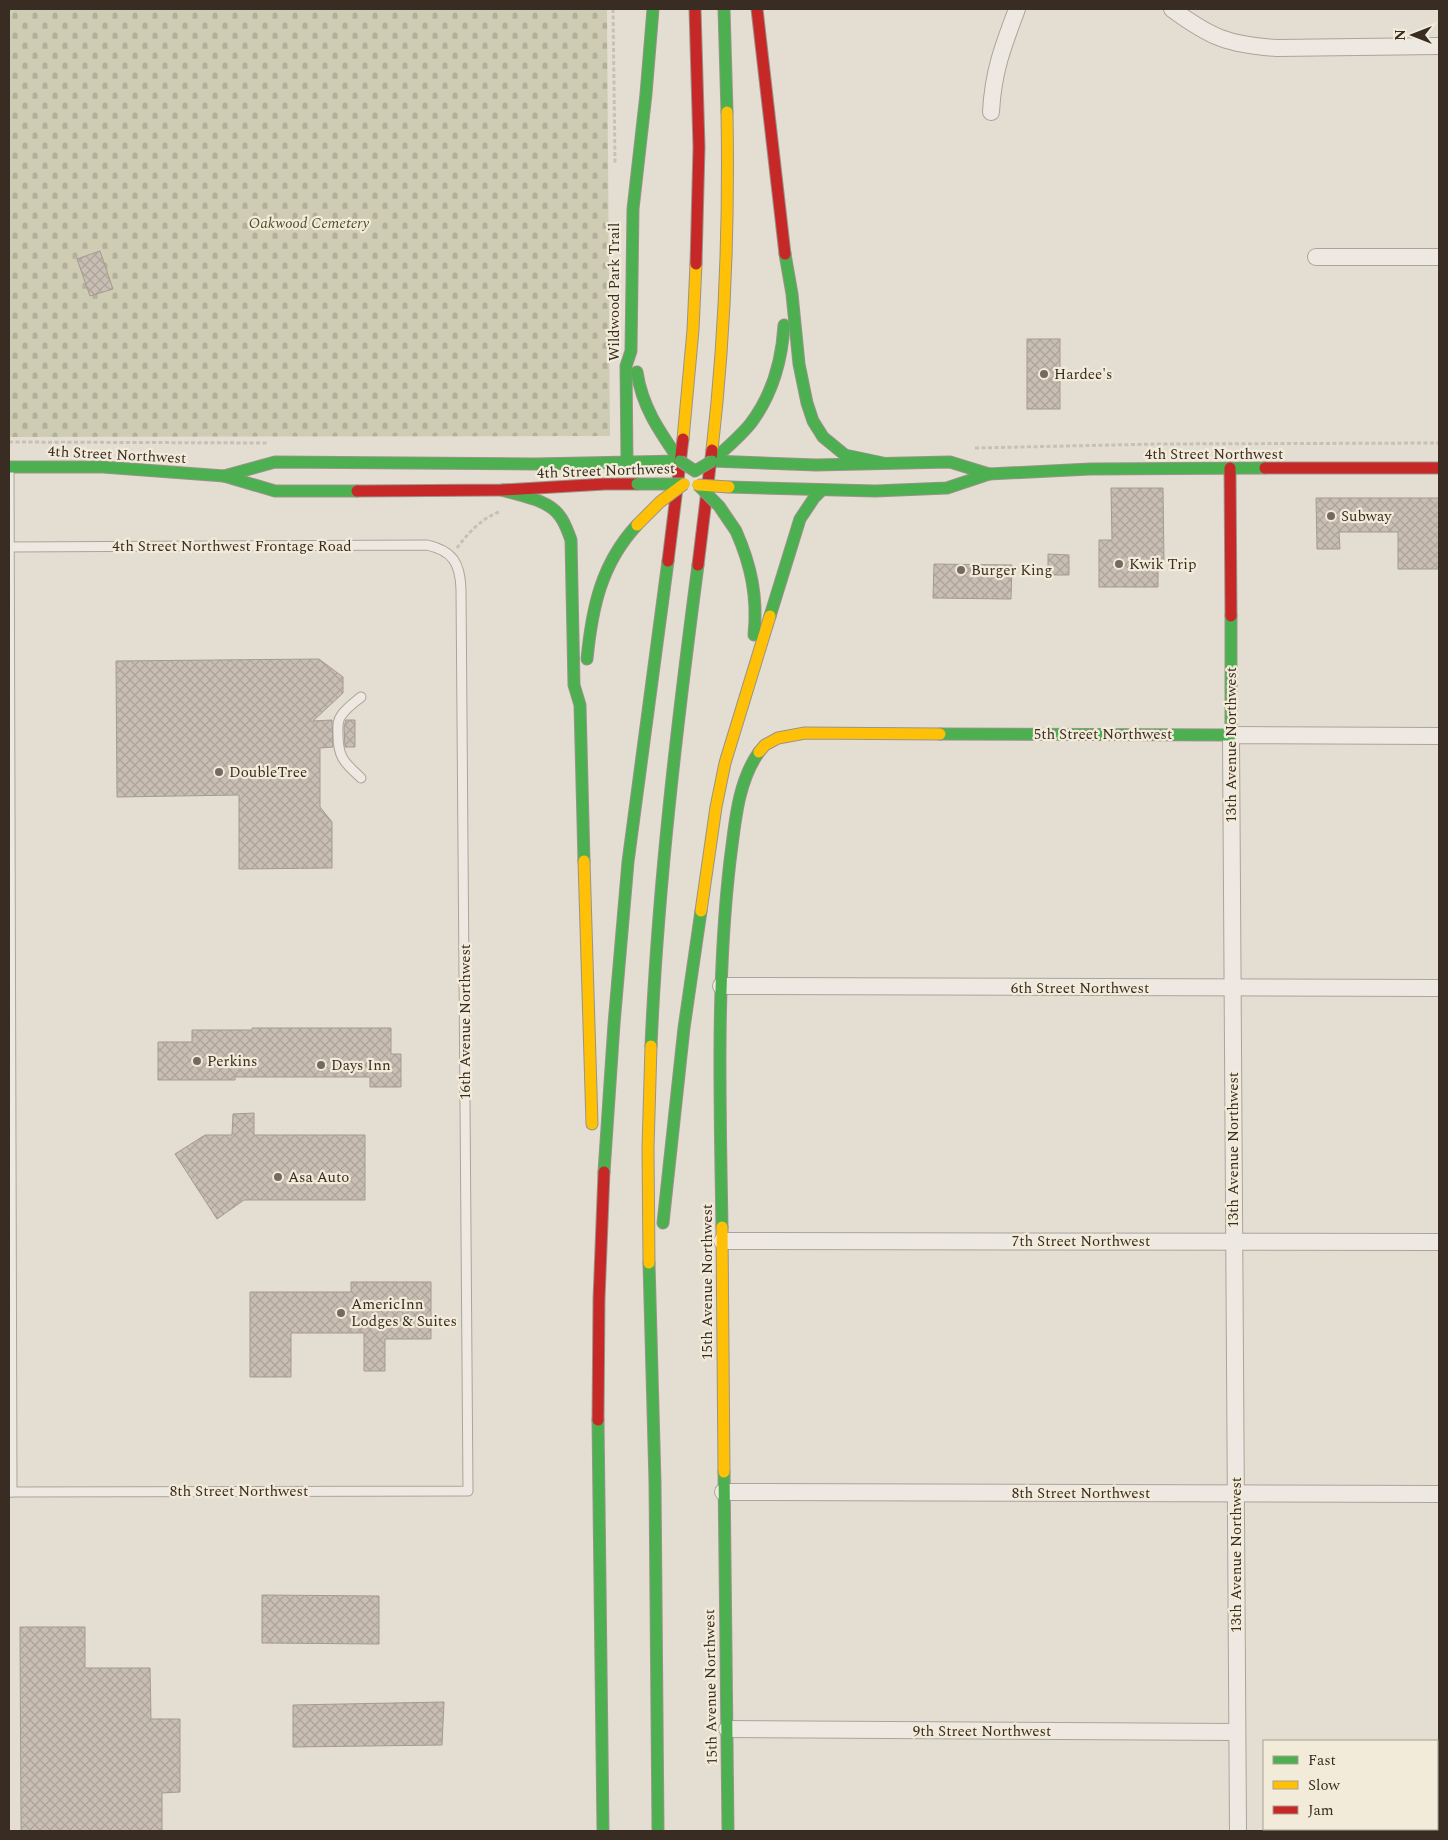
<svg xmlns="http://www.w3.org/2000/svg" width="1448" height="1840" font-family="Spectral,serif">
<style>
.cemetery{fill:url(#cemetery-stones)}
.building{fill:url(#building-cross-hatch);stroke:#a49a91}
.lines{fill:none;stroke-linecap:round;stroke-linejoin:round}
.lane-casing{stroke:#aaa49a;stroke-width:11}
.street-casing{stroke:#aaa49a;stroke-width:18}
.fast-casing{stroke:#99938a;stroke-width:13}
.slow-casing{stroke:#99938a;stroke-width:13}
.jam-casing{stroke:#99938a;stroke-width:13}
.path{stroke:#c5c0b9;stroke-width:3;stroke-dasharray:4 2.5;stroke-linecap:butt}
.lane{stroke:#ede9e2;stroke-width:9}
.street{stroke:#ede9e2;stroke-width:16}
.fast{stroke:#4caf50;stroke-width:11}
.slow{stroke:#ffc107;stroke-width:11}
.jam{stroke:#c62828;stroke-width:11}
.fast-bridge-casing{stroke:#99938a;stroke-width:13;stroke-linecap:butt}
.slow-bridge-casing{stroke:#99938a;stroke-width:13;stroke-linecap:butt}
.fast-bridge{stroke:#4caf50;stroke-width:11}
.slow-bridge{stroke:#ffc107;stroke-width:11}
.poi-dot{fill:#756a60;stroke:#f3ebd9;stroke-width:2}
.labels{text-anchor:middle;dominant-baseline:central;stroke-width:4.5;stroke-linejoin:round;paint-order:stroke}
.park-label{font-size:15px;font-style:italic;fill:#4a532a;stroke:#f3ebd9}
.street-label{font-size:15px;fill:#392c22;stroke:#f3ebd9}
.poi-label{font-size:15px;fill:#392c22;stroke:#f3ebd9;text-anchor:start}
</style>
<defs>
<pattern id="cemetery-stones" width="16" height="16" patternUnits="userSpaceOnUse" patternTransform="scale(1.25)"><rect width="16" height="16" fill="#cecdb4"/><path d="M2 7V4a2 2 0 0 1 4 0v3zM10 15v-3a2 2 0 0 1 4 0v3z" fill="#b2b09a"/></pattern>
<pattern id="building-cross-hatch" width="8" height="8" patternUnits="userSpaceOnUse" patternTransform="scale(1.25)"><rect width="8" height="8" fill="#c8beb3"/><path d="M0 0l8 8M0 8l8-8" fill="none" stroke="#ada39a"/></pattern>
</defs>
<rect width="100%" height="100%" fill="#e4ded2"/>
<polygon class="cemetery" points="9,9 607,9 610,436 9,437"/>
<g class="building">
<polygon points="100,251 113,289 90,296 77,259"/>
<rect x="1027" y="339" width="33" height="70"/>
<polygon points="1111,488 1163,488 1164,563 1158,563 1158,587 1099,587 1099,540 1112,540"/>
<polygon points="1316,498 1439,498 1439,569 1398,569 1398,532 1339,532 1340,549 1317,549"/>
<polygon points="1048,554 1069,555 1069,575 1048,575"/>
<polygon points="934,564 1012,565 1011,599 933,598"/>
<polygon points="319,659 343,677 343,693 313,721 332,720 333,747 320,748 320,807 332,822 332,868 239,869 239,795 117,797 116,661"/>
<polygon points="346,720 355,720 355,747 345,747 344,727"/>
<polygon points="252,1028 391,1028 391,1054 401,1054 401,1087 370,1087 370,1077 235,1077 235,1080 158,1080 158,1042 192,1042 192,1030 252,1030"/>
<polygon points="254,1113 254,1135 365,1135 365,1200 244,1200 217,1219 175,1154 205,1135 232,1135 233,1114"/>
<polygon points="351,1282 431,1282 431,1339 385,1339 385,1371 364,1371 364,1333 291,1333 291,1377 250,1377 250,1292 351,1292"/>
<polygon points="262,1595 379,1596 379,1644 262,1643"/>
<polygon points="20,1627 85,1627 85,1668 150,1668 151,1719 180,1719 180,1792 162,1793 162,1831 21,1831"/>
<polygon points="444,1702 442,1745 293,1747 293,1705"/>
</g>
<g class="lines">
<defs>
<g id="lane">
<polyline points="9,467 12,1492"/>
<path d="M 361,697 C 355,702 346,708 341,716 C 337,721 338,728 338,735 C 338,758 345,763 361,778"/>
<path d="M 9,1492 L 468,1491 L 461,589 C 460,563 453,551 427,545 L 9,547"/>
</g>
<g id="street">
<path d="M 1172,9 C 1210,37 1228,45 1277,48 L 1439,46"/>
<path d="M 991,112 C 993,72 1003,46 1017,9"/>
<polyline points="1316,257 1439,257"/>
<polyline points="721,986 1439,988"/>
<polyline points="722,1241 1439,1242"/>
<polyline points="723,1492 1439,1494"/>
<polyline points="727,1729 1237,1732"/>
<polyline points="1238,1831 1231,735 1439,736"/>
</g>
<g id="fast">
<polyline points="724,9 727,112"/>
<polyline points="785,254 792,294 799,364 807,403 813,421 823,437 845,455 883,463"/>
<path d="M 637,372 C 642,407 660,432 680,461"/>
<polyline points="627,461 626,366 631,351 633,209 646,94 653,9"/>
<polyline points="712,461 816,465 950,462 989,474"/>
<path d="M 712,461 C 725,449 740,437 751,423 C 772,395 782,360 784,325"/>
<polyline points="9,467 103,467 224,476 275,491 357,491"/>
<polyline points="224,476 275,462 535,464 680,461"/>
<polyline points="729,487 875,491 947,488 989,474 1090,469 1265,468"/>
<path d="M 502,490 C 520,496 547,499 559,515 C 565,522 568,532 571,540 L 574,685 L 580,705 L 584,861"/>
<path d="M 736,531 C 751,565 758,597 754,635"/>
<polyline points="770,616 800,519 814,498 822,490"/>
<path d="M 587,659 C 592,608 601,564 637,525"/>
<polyline points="940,734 1231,735 1231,616"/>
<path d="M 651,1046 C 658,885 677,725 698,565"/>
<polyline points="604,1172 614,1024 628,862 668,561"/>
<polyline points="663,1223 684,1028 701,911"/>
<path d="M 722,1227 C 720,1105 716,982 730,861 C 735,825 737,783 759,752"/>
<polyline points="649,1263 655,1482 658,1831"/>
<polyline points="598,1420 603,1831"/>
<polyline points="724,1472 728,1831"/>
</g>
<g id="slow">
<polyline points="683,439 693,330 696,264"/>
<path d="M 712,450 C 725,338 729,224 727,112"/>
<polyline points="759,752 765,745 778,738 805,733 940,734"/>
<polyline points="584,861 592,1124"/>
<polyline points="701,911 716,807 725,763 770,616"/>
<polyline points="722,1227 724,1472"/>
<polyline points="649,1263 648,1148 651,1046"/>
</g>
<g id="jam">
<polyline points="695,9 699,147 696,264"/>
<polyline points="757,9 785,254"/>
<polyline points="1230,468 1231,616"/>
<polyline points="1265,468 1439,468"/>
<polyline points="357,491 502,490 605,484 637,484"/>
<polyline points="668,561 683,439"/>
<polyline points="698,565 712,450"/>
<polyline points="598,1420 599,1299 604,1172"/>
</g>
</defs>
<use href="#lane" class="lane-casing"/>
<use href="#street" class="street-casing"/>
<use href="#fast" class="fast-casing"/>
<use href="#slow" class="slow-casing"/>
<use href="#jam" class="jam-casing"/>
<g class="path">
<polyline points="613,9 615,163"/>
<polyline points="9,442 267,443"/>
<polyline points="975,448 1157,444 1439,443"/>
<path d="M 457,548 C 468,533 482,518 499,512"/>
</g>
<use href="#lane" class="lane"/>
<use href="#street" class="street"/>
<use href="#fast" class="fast"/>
<use href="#slow" class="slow"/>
<use href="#jam" class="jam"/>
<defs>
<g id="fast-bridge">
<polyline points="680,461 695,471 712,461"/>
<polyline points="637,484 684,484"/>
<polyline points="698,485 719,506 736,531"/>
</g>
<g id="slow-bridge">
<polyline points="698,485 729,487"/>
<polyline points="637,525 660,502 684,484"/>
</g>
</defs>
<use href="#fast-bridge" class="fast-bridge-casing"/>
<use href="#slow-bridge" class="slow-bridge-casing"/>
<use href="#fast-bridge" class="fast-bridge"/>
<use href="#slow-bridge" class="slow-bridge"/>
</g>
<g class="poi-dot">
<circle cx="1044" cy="374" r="5"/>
<circle cx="1331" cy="516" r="5"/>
<circle cx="1119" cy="564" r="5"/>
<circle cx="961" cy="570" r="5"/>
<circle cx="219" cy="772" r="5"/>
<circle cx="197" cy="1061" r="5"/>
<circle cx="321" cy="1065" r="5"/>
<circle cx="278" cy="1177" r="5"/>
<circle cx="341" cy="1313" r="5"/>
</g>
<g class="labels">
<g class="park-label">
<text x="309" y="223">Oakwood Cemetery</text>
</g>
<g class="street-label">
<text transform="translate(614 292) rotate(-90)">Wildwood Park Trail</text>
<text x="1214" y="454">4th Street Northwest</text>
<text transform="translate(117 455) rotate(3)">4th Street Northwest</text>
<text transform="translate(606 471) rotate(-2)">4th Street Northwest</text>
<text x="232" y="546">4th Street Northwest Frontage Road</text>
<text x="1103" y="734">5th Street Northwest</text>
<text transform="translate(1231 745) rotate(-90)">13th Avenue Northwest</text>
<text x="1080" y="988">6th Street Northwest</text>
<text transform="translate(465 1022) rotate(-90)">16th Avenue Northwest</text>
<text transform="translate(1233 1150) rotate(-90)">13th Avenue Northwest</text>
<text x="1081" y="1241">7th Street Northwest</text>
<text transform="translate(707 1282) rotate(-90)">15th Avenue Northwest</text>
<text x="239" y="1491">8th Street Northwest</text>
<text x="1081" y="1493">8th Street Northwest</text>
<text transform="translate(1236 1555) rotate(-90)">13th Avenue Northwest</text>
<text transform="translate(711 1687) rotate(-91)">15th Avenue Northwest</text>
<text x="982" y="1731">9th Street Northwest</text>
</g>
<g class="poi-label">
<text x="1054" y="374">Hardee's</text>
<text x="1341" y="516">Subway</text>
<text x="1129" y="564">Kwik Trip</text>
<text x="971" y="570">Burger King</text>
<text x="229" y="772">DoubleTree</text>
<text x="207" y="1061">Perkins</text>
<text x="331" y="1065">Days Inn</text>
<text x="288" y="1177">Asa Auto</text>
<text x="351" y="1304">AmericInn<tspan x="351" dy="17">Lodges &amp; Suites</tspan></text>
</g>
</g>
<rect width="1448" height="1840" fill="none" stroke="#392c22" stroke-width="20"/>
<rect x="1263" y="1740" width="175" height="90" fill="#f3ebd9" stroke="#a99f90"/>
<rect x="1273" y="1756" width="25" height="8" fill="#4caf50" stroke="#a99f90"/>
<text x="1308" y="1765" font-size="15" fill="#392c22">Fast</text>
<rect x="1273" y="1781" width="25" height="8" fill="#ffc107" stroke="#a99f90"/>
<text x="1308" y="1790" font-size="15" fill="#392c22">Slow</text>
<rect x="1273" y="1806" width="25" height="8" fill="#c62828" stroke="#a99f90"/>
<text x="1308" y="1815" font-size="15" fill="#392c22">Jam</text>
<g transform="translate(1413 35) rotate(270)" stroke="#f3ebd9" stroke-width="4" paint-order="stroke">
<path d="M0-4L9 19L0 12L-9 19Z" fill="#392c22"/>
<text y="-8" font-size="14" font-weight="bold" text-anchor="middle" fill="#392c22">N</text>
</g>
</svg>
